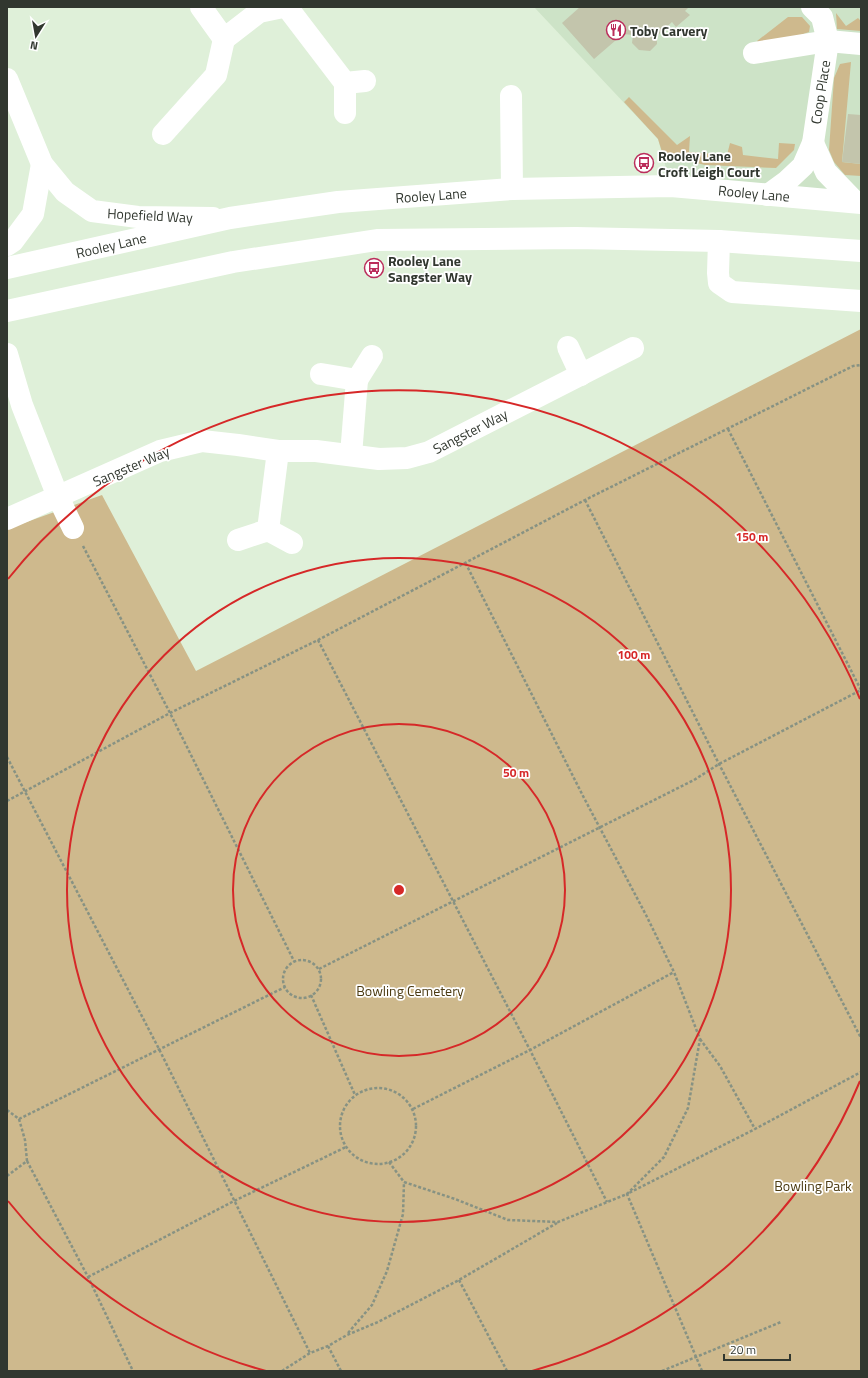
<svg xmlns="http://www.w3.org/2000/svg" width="868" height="1378" font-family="'Titillium Web',sans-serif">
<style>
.built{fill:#cde3c7}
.green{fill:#ceb98d}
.building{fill:#c3c5ac}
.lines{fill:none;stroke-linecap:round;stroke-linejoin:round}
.path{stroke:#879283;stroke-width:2.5;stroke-dasharray:3 2;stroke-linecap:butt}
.minor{stroke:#fff;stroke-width:22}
.highway{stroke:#fff;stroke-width:22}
.ring{fill:none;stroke:#d62828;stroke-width:2}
.labels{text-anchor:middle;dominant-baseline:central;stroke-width:3.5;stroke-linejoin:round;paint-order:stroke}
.poi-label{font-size:14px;font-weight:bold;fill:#31372f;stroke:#fff;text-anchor:start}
.street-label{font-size:14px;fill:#31372f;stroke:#fff}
.park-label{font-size:14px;fill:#4b3a11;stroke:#fff}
.centre{fill:#d62828;stroke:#fff;stroke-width:2}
.ring-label{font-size:12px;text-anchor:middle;font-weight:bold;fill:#d62828;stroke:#fff;stroke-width:3.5;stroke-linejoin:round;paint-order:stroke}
</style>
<rect width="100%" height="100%" fill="#dff0d9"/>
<polygon class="built" points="534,7 861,7 861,203 671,186 658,139"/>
<g class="green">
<polygon points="836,13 846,26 858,18 861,21 861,31 837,29"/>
<polygon points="788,17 802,17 810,26 809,32 795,37 760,45 757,41"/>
<polygon points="851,62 842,162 861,164 861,176 845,175 834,162 829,150 834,78 840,64"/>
<polygon points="629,97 677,145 690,136 689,152 727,155 730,143 742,147 743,155 778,159 779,143 795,144 794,150 776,168 705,165 663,155 658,139 624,102"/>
<polygon points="861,329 861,1371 7,1371 7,529 102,495 196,671"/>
</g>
<g class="building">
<polygon points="580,7 689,7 685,11 690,15 676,27 672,22 657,36 657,44 650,51 639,50 632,43 633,35 623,34 594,59 562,23"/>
<polygon points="848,114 861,115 861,164 842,162"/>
</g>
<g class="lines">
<g class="path">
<polyline points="728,429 861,690"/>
<polyline points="585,500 719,764 861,1038"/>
<polyline points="83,546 170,713 294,961"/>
<polyline points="318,640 530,1050 607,1202"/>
<polyline points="7,757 159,1049 310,1353"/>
<polyline points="7,801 170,713 318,640 585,500 853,366 861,365"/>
<circle cx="302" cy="979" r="19"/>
<polyline points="319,969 694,780 719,764 861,690"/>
<polyline points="311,995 355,1095"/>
<polyline points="700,1039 720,1066 755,1129"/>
<circle cx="378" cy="1126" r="38"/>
<polyline points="413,1109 530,1050 674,972"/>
<polyline points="7,1110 19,1119 25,1140 27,1161 7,1176"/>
<polyline points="19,1119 285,987"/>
<polyline points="27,1161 88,1277 133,1371"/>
<polyline points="389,1162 404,1182 455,1199 508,1220 558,1222 627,1194 664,1157 688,1108 700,1039 674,972 646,915 583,796 465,562"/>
<polyline points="88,1277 234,1201 346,1147"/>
<polyline points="459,1280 507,1371"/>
<polyline points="348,1333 372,1305 387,1271 403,1214 404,1182"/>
<polyline points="328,1346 341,1371"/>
<polyline points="282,1371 310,1353 328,1346 347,1335 378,1322 459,1280 557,1223"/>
<polyline points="662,1371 781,1322"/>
<polyline points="702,1371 627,1194 755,1129 861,1072"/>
</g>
<g class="minor">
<polyline points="201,7 224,39 259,12 283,7"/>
<polyline points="287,7 345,83 365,81"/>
<polyline points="754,53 828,41 861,44"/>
<polyline points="7,79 42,164 65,192 92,211 138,217 213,218"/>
<polyline points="345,83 345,113"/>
<polyline points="511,96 512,189"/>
<polyline points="163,134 216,75 224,39"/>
<polyline points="813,143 826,172 855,202"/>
<polyline points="768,195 787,181 803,166 813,143 828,41 822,17 812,7"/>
<polyline points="719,241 718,273 719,283 732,292 861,301"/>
<polyline points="7,245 13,241 33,214 42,164"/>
<polyline points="568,347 581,375"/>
<polyline points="7,354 22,405 58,497 73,528"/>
<polyline points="321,374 357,380 372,356"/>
<polyline points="351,455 357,380"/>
<polyline points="7,519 160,451 202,441 238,445 278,451 316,451 379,459 407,458 429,452 633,348"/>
<polyline points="268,530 278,451"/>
<polyline points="238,540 268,530 292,543"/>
</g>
<g class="highway">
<polyline points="7,268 230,218 338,202 512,189 671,186 861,203"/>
<polyline points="7,311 233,262 377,240 576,238 719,241 861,251"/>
</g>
</g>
<g class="ring">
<circle cx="399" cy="890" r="166"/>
<circle cx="399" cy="890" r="332"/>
<path d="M860 1081A499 499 0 0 1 532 1371M266 1371A499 499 0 0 1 8 1201M8 579A499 499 0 0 1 860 699"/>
</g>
<defs>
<symbol id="restaurant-ring" viewBox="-11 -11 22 22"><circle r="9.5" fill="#fff" stroke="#bb2d5b" stroke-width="1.5"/><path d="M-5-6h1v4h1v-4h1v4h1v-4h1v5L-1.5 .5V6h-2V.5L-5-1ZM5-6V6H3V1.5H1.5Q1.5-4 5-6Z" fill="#bb2d5b"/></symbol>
<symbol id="bus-ring" viewBox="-11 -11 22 22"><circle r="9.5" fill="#fff" stroke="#bb2d5b" stroke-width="1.5"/><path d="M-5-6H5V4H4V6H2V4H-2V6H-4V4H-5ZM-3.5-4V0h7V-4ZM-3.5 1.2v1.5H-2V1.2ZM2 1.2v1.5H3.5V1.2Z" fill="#bb2d5b"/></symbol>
</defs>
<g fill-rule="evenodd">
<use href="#restaurant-ring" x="605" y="19" width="22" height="22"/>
<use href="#bus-ring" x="633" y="152" width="22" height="22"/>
<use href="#bus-ring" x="363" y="257" width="22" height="22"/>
</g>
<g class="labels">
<g class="poi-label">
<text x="630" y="30">Toby Carvery</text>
<text x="658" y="155">Rooley Lane<tspan x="658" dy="16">Croft Leigh Court</tspan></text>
<text x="388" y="260">Rooley Lane<tspan x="388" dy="16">Sangster Way</tspan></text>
</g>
<g class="street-label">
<text transform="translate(820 92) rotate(-81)">Coop Place</text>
<text transform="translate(754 193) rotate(5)">Rooley Lane</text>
<text transform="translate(431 195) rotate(-4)">Rooley Lane</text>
<text transform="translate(150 215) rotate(3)">Hopefield Way</text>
<text transform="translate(111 245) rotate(-13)">Rooley Lane</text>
<text transform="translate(470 431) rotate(-27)">Sangster Way</text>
<text transform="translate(131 466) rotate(-23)">Sangster Way</text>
</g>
<g class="park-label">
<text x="410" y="990">Bowling Cemetery</text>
<text x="813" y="1185">Bowling Park</text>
</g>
</g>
<circle cx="399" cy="890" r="6" class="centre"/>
<g class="ring-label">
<text x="752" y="541">150 m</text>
<text x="634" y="659">100 m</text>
<text x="516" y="777">50 m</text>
</g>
<rect width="868" height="1378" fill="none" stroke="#31372f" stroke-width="16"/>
<g transform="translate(36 36) rotate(191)" stroke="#ffffff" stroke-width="3" paint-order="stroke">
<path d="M0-3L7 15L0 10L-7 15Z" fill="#31372f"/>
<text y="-6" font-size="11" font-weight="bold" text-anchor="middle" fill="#31372f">N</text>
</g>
<path d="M724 1354v6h66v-6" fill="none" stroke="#31372f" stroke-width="2"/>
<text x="730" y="1354" font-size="12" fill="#31372f" stroke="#ffffff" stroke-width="3" paint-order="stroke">20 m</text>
</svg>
